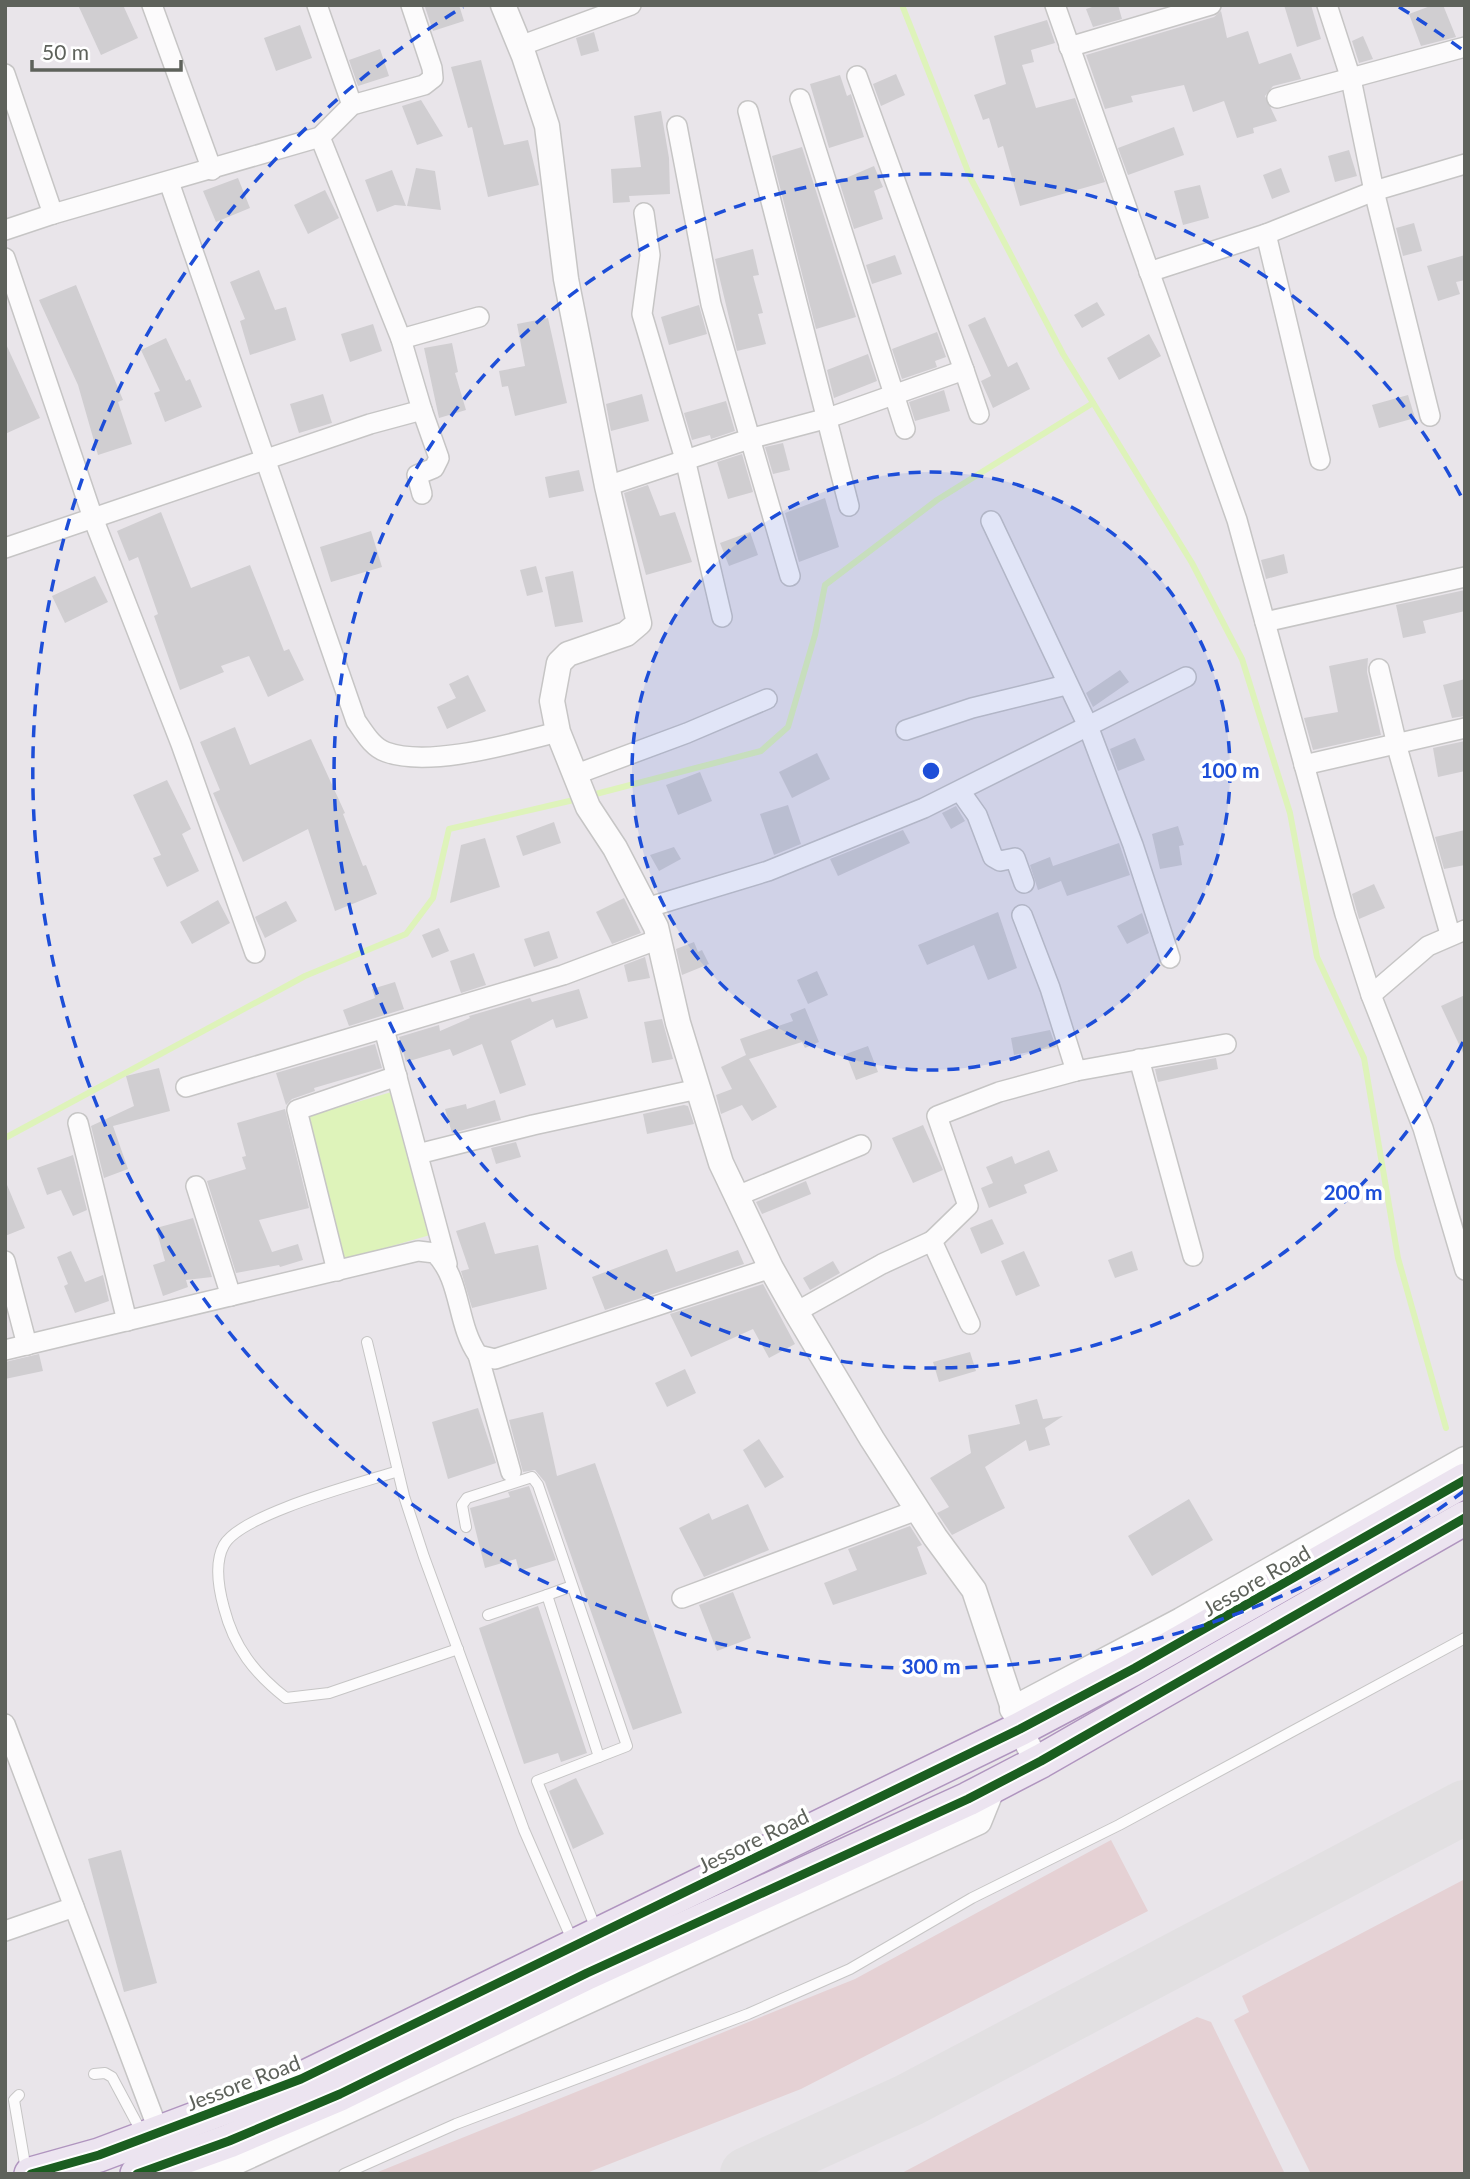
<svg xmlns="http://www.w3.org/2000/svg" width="1470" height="2179" font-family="Lato,sans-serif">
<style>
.green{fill:#e5d1d4}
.water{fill:#def3ba}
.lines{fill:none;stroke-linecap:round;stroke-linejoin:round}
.stream{stroke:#def3ba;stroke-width:6}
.taxiway{stroke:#e2e0e2;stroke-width:54}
.building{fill:#d0ced1}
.service-casing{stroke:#c6c5c5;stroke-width:12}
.minor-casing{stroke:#c6c5c5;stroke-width:22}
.tertiary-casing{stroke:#c6c5c5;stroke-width:27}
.trunk-casing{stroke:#b095bf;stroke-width:36}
.service{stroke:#fcfbfc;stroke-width:10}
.minor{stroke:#fcfbfc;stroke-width:19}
.tertiary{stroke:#fcfbfc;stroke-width:24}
.trunk{stroke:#ece4f0;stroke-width:33}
.cycleway-casing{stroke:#fff;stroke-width:13}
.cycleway{stroke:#1b5e20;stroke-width:9}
.ring{fill:none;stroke:#1d4ed8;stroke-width:3.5;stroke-dasharray:12 9}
.labels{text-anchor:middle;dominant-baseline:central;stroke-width:7;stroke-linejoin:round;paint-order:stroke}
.street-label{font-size:21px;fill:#5e625b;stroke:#fff}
.centre{fill:#1d4ed8;stroke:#fff;stroke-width:3.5}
.ring-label{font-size:21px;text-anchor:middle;font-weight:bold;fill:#1d4ed8;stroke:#fff;stroke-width:7;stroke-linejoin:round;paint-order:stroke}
</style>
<rect width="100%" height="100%" fill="#e9e5ea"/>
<g class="green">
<polygon points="1111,1840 1148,1911 801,2089 584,2174 373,2174 855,1979"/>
<polygon points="1465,1879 1465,2174 1311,2174 1234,2020 1249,2012 1242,1996"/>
<polygon points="1197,2017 1211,2022 1285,2174 900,2174"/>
</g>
<polygon class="water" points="395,1091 430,1235 340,1261 302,1118"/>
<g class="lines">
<g class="stream">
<polyline points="902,5 971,179 1063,354 1192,563 1242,659 1290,813 1317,957 1364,1058 1398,1258 1446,1428"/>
<polyline points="588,796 761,751 788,727 815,635 825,585 937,500 1093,403"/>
<polyline points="5,1138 305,976 406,934 433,898 449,829 578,799"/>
</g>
<polyline class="taxiway" points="747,2174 909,2100 1465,1807"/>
</g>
<g class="building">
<polygon points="78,5 123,5 138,38 101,55"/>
<polygon points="431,5 459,5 464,21 433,31 425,7"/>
<polygon points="1098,5 1118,5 1122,19 1093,27 1086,9"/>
<polygon points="1284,5 1311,5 1321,39 1297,47"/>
<polygon points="1433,5 1443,5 1456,37 1421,46 1409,14"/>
<polygon points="1221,11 1227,38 1248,31 1259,64 1291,53 1301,79 1273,86 1265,96 1277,121 1253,128 1254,133 1237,138 1224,101 1193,112 1184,85 1131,96 1133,102 1105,109 1086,55 1214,17"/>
<polygon points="1047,20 1055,43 1031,50 1034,62 1022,65 1036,108 1075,98 1105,182 1020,206 1003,146 998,148 989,118 983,120 974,95 1006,84 994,36"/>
<polygon points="300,25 312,58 276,71 264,38"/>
<polygon points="594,32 599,51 581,56 576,38"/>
<polygon points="1363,36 1373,59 1359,63 1352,41"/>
<polygon points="380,49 389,76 358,86 349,60"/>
<polygon points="481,60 504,145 528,140 539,185 488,197 472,127 468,128 451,67"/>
<polygon points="896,74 905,95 881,106 873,84"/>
<polygon points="840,75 847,96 851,94 864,137 829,148 810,84"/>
<polygon points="421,100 443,136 417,145 402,106"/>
<polygon points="661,111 669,158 670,194 629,196 630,202 613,203 611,169 641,167 634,116"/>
<polygon points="1174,127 1184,155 1128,175 1118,148"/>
<polygon points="802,147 856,317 816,329 772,156"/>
<polygon points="1349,150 1357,176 1335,182 1328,156"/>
<polygon points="874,166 883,187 874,191 883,219 854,229 839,181"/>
<polygon points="416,168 435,171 441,210 407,206"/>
<polygon points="1281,168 1290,192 1272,199 1263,175"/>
<polygon points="392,170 406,206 395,205 377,212 365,180"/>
<polygon points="238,178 250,208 216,222 203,191"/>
<polygon points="1200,185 1209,218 1183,225 1174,191"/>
<polygon points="325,190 339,218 308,234 294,205"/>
<polygon points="1414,223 1422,251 1403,256 1396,228"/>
<polygon points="753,249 759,275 753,276 763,313 758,314 766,344 737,351 715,259"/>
<polygon points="895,255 902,274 872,284 866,265"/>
<polygon points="1465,255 1465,280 1456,282 1460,294 1438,301 1427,266"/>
<polygon points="259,270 275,310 286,307 296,340 250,355 240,321 245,319 230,282"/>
<polygon points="76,285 123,400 118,402 132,444 98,455 78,385 39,300"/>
<polygon points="1097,302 1105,315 1082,328 1074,315"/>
<polygon points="699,305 707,334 669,345 661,317"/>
<polygon points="985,317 1008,367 1017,362 1030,389 993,408 981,381 991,376 968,325"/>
<polygon points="548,318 567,403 515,416 508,386 502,387 499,371 525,366 517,324"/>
<polygon points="373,324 382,351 350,362 341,334"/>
<polygon points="937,332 946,357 935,361 937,367 902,379 892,349"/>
<polygon points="1149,334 1161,356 1119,380 1107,358"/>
<polygon points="166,338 186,381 190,379 202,407 165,422 154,393 160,391 141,350"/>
<polygon points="5,342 40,418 5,434"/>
<polygon points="452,343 458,372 455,373 466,410 439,418 424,348"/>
<polygon points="868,354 877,381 834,398 827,370"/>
<polygon points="944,390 950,411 915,421 909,402"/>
<polygon points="323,394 332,423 299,433 290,404"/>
<polygon points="642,394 649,421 611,431 606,404"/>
<polygon points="1408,395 1415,418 1379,428 1372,405"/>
<polygon points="726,401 735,431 711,439 710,435 692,440 684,413"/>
<polygon points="783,443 790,470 773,474 765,447"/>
<polygon points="742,454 753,492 728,499 717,462"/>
<polygon points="579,470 584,491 549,498 545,477"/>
<polygon points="648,485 660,516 675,512 692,562 646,575 624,493"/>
<polygon points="825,498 839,547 799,562 785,513"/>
<polygon points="161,512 191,588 250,565 284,651 289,649 304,680 268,697 249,656 221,666 224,672 180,690 154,616 158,614 138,557 129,561 117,531"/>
<polygon points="371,531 382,567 331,582 320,547"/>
<polygon points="750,532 758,555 729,566 720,543"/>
<polygon points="1284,554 1288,573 1266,579 1261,560"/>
<polygon points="536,566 543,592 527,596 520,570"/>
<polygon points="573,571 583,622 555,627 545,577"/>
<polygon points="95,576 108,602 65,623 52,596"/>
<polygon points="1465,590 1465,611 1423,621 1426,633 1403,638 1396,605"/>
<polygon points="1368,658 1367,672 1381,735 1313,750 1304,718 1338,712 1329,666"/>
<polygon points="1120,670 1129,682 1093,707 1086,693"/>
<polygon points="468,675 486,711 447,729 437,707 456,698 449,684"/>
<polygon points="1465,679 1465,716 1452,718 1443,685"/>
<polygon points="235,727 250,765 311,739 345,813 343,814 363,866 366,865 377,894 335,911 308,829 243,862 213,793 220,790 200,742"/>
<polygon points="1135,738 1145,760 1118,771 1110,749"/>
<polygon points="1465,741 1465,771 1438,777 1433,748"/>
<polygon points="817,753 830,779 792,798 779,772"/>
<polygon points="700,772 712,801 678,815 666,785"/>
<polygon points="167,780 191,829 182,834 199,871 167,887 153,858 161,855 133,795"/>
<polygon points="788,805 801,844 774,855 760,814"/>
<polygon points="956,806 965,821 951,829 942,813"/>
<polygon points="554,822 561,843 523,856 516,836"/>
<polygon points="1178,826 1184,845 1179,846 1182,865 1160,869 1152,834"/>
<polygon points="903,830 910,843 838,876 830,859"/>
<polygon points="1465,830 1465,865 1444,869 1435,837"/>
<polygon points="485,838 500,887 450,903 461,845"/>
<polygon points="1119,843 1130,875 1067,896 1061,881 1038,890 1030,865 1050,857 1053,866"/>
<polygon points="674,847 681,859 659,871 650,855"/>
<polygon points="1374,884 1385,908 1359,919 1352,894"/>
<polygon points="624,898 641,933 612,944 596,912"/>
<polygon points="218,900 230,923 192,944 180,922"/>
<polygon points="286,901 297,921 265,938 255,917"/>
<polygon points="998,912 1017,968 988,980 974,945 927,965 918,945"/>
<polygon points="1142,913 1149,933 1127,944 1117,926"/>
<polygon points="439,928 449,951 432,958 422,935"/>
<polygon points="549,931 558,958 534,967 524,939"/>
<polygon points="694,942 698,952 702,950 709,964 682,975 676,949"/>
<polygon points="474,953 486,985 461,993 450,961"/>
<polygon points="645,957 650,978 628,982 624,965"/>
<polygon points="817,971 828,995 808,1004 797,980"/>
<polygon points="395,982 404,1009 349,1026 343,1010 375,998 372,989"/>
<polygon points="579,989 588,1018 556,1028 553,1019 511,1041 526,1085 500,1094 482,1044 453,1056 450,1049 406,1062 399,1037 439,1025 440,1031 470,1018 469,1016 530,998 532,1002"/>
<polygon points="1465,995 1465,1057 1441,1006"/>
<polygon points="805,1008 819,1042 805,1048 802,1042 749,1059 777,1107 752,1121 742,1105 721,1114 716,1095 732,1089 721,1067 746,1055 740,1039 793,1021 790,1014"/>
<polygon points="662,1019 673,1059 652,1063 644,1022"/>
<polygon points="1050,1030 1056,1047 1014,1055 1011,1038"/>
<polygon points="375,1044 382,1068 314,1088 315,1091 292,1099 286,1105 276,1073"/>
<polygon points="868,1046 878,1072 856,1080 846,1054"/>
<polygon points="1216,1058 1218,1069 1158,1082 1155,1069"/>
<polygon points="159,1068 170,1111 113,1126 128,1169 104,1178 91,1126 134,1106 126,1076"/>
<polygon points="495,1100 501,1120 452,1133 445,1109 466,1104 467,1109"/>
<polygon points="684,1105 688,1106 694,1124 647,1134 643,1114"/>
<polygon points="285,1109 309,1208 259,1220 272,1252 298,1244 303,1260 280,1267 279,1265 236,1273 207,1181 246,1169 242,1157 246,1156 237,1123"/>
<polygon points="923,1125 943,1170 913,1183 892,1138"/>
<polygon points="516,1142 521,1157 496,1164 491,1148"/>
<polygon points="1049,1150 1058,1171 1024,1185 1027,1193 989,1208 981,1188 993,1183 986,1167 1012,1156 1015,1164"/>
<polygon points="73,1155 87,1210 73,1216 61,1190 47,1195 37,1168"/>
<polygon points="5,1180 25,1228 5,1236"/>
<polygon points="806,1181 811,1194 762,1214 756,1202"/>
<polygon points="193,1218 212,1277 186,1280 188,1287 163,1296 153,1265 165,1261 156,1228"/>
<polygon points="992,1219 1004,1244 981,1254 970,1228"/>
<polygon points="485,1222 495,1254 538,1245 547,1289 472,1308 461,1271 469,1269 456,1231"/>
<polygon points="667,1249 676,1272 738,1250 744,1264 605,1310 592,1277"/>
<polygon points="71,1251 85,1282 103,1275 109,1301 75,1313 64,1286 68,1284 57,1257"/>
<polygon points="1024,1251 1040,1286 1016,1296 1001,1261"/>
<polygon points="1132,1251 1138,1270 1115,1278 1108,1260"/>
<polygon points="833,1261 840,1273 810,1290 803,1278"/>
<polygon points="763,1284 795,1344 769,1358 753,1329 691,1357 670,1314"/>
<polygon points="970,1352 976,1371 939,1382 933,1362"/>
<polygon points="39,1354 43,1371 5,1379 5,1362"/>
<polygon points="685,1369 696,1393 667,1407 655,1383"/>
<polygon points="1037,1399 1043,1419 1063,1416 1045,1428 1050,1445 1029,1451 1026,1440 985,1467 1005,1508 952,1535 937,1513 949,1507 930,1478 971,1453 968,1435 1020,1424 1015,1405"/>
<polygon points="478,1408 496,1463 448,1479 432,1422"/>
<polygon points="543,1412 557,1476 595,1463 682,1713 633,1730 545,1482 535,1470 523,1472 509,1420"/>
<polygon points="759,1439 784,1477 765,1488 743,1450"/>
<polygon points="529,1486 556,1560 519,1571 516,1559 485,1568 470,1508 510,1497 508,1492"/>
<polygon points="1189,1499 1213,1540 1152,1576 1128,1536"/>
<polygon points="748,1504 769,1550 704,1577 679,1528 709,1513 712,1520"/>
<polygon points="910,1526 922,1545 917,1547 927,1574 833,1605 824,1583 857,1570 848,1549"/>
<polygon points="733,1592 751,1638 717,1651 699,1605"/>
<polygon points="538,1606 587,1753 561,1762 558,1753 524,1764 479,1628"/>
<polygon points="576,1778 604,1834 573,1849 549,1791"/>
<polygon points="121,1850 157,1983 124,1992 88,1859"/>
</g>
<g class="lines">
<defs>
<g id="service">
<polyline points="367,1342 404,1496 424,1557 524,1830 573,1942"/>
<path d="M 398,1471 C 361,1483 241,1514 224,1545 C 214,1563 219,1590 224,1608 C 234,1647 254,1673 286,1698 L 329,1693 L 458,1649"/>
<polyline points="466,1527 462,1505 467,1498 532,1477 538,1485 627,1746 537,1781 596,1929"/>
<polyline points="547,1595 572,1586"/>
<polyline points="488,1615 547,1595 599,1757"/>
<polyline points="94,2074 105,2073 112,2077 142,2133"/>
<polyline points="19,2095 14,2100 26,2170"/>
<polyline points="344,2174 456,2124 748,2014 850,1969 972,1898 1119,1825 1465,1638"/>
</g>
<g id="minor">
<polyline points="152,5 212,170"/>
<polyline points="317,5 352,105"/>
<polyline points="1055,5 1237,520 1345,914 1371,995 1423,1128 1465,1270"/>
<polyline points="1327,5 1351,79 1374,191 1430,416"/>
<polyline points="520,46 631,5"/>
<polyline points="1069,47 1211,5"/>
<polyline points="5,74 53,214"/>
<polyline points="1277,98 1465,47"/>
<polyline points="800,99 905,429"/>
<polyline points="748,111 849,506"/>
<polyline points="677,126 711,304 790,576"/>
<polyline points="320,137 401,339"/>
<path d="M 169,182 L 356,721 C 364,732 372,747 386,752 C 430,768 513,743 558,732"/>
<polyline points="644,213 650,255 642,314 685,459 722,617"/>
<polyline points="5,230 53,214 320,137 352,105 424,85 433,78 432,68 411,5"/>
<polyline points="1266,234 1320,460"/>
<polyline points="5,258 93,518 181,744 255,953"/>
<polyline points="1149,272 1266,234 1374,191 1465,164"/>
<polyline points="964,370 979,414"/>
<polyline points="422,410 439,458 434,468 417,475 422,494"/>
<polyline points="607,486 749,439 828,418 964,370 857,76"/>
<polyline points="991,521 1088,726 1133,845 1170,958"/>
<polyline points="5,548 370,424 422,410 401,339 479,317"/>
<polyline points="1265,622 1465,577"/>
<polyline points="1379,669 1397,745"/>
<polyline points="906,730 972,708 1066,685"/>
<polyline points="1399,754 1450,934"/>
<polyline points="1304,765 1465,728"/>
<polyline points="574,775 687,733 767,699"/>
<polyline points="960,791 977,815 993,857 1000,861 1015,858 1024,883"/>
<polyline points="646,908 768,871 924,808 1186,677"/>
<polyline points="1022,915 1050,988 1076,1071"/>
<polyline points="1371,995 1428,946 1465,930"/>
<polyline points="384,1029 447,1264"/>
<polyline points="1139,1059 1193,1256"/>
<polyline points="186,1087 563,975 659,939"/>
<polyline points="78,1123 127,1321"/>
<polyline points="418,1154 533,1125 698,1089"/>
<polyline points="196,1186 231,1296"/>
<polyline points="737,1196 861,1145"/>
<polyline points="932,1241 968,1206 937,1116 999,1092 1076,1071 1226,1044"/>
<polyline points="5,1261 27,1345"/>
<polyline points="337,1271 297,1110 397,1076"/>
<polyline points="796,1312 882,1264 932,1241 970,1324"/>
<path d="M 5,1350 L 418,1251 L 435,1253 C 462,1280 456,1324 478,1355 L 495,1359 L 771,1268"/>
<polyline points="478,1355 511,1472"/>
<polyline points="682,1598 917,1510"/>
<polyline points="5,1724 159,2132"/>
<polyline points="5,1931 74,1907"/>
</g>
<g id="tertiary">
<polyline points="503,5 524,56 547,126 566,279 607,486 639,623 626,634 568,654 559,663 552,701 558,732 588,807 615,848 656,927 678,1023 721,1163 771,1268 796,1312 872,1439 935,1537 974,1590 1020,1729 1037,1763"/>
<polyline points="1012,1709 1181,1620 1465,1459"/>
<polyline points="158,2170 206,2173 221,2169 979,1822 994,1785"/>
</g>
<g id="trunk">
<polyline points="31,2174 99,2155 301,2079 1020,1729 1135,1668 1465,1480"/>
<polyline points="137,2174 229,2141 340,2094 587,1973 968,1799 1041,1761 1465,1518"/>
</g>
</defs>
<use href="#service" class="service-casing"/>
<use href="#minor" class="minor-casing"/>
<use href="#tertiary" class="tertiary-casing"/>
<use href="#trunk" class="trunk-casing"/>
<use href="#service" class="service"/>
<use href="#minor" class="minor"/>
<use href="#tertiary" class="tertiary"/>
<use href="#trunk" class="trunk"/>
<defs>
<g id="cycleway">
<polyline points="31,2174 99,2155 301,2079 1020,1729 1135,1668 1465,1480"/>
<polyline points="137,2174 229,2141 340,2094 587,1973 968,1799 1041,1761 1465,1518"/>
</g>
</defs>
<use href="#cycleway" class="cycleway-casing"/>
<use href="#cycleway" class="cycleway"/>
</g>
<circle cx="931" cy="771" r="299" fill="#1d4ed8" fill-opacity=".12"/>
<g class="ring">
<circle cx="931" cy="771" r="299"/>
<path d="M1463 1042A597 597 0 1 1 1463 500"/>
<path d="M1464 1491A896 896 0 1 1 463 7M1399 7A896 896 0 0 1 1464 51"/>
</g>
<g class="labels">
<g class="street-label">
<text transform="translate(1256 1580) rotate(-30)">Jessore Road</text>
<text transform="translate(753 1840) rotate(-26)">Jessore Road</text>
<text transform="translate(243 2082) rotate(-21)">Jessore Road</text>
</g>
</g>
<circle cx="931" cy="771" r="10" class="centre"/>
<g class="ring-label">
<text x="1230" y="778">100 m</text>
<text x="1353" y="1200">200 m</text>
<text x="931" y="1674">300 m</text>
</g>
<rect width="1470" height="2179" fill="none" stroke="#5e625b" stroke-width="14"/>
<path d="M32 60v10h149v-10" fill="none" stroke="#5e625b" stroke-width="3.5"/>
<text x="42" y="60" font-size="21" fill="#5e625b" stroke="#ffffff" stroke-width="5" paint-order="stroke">50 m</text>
</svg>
